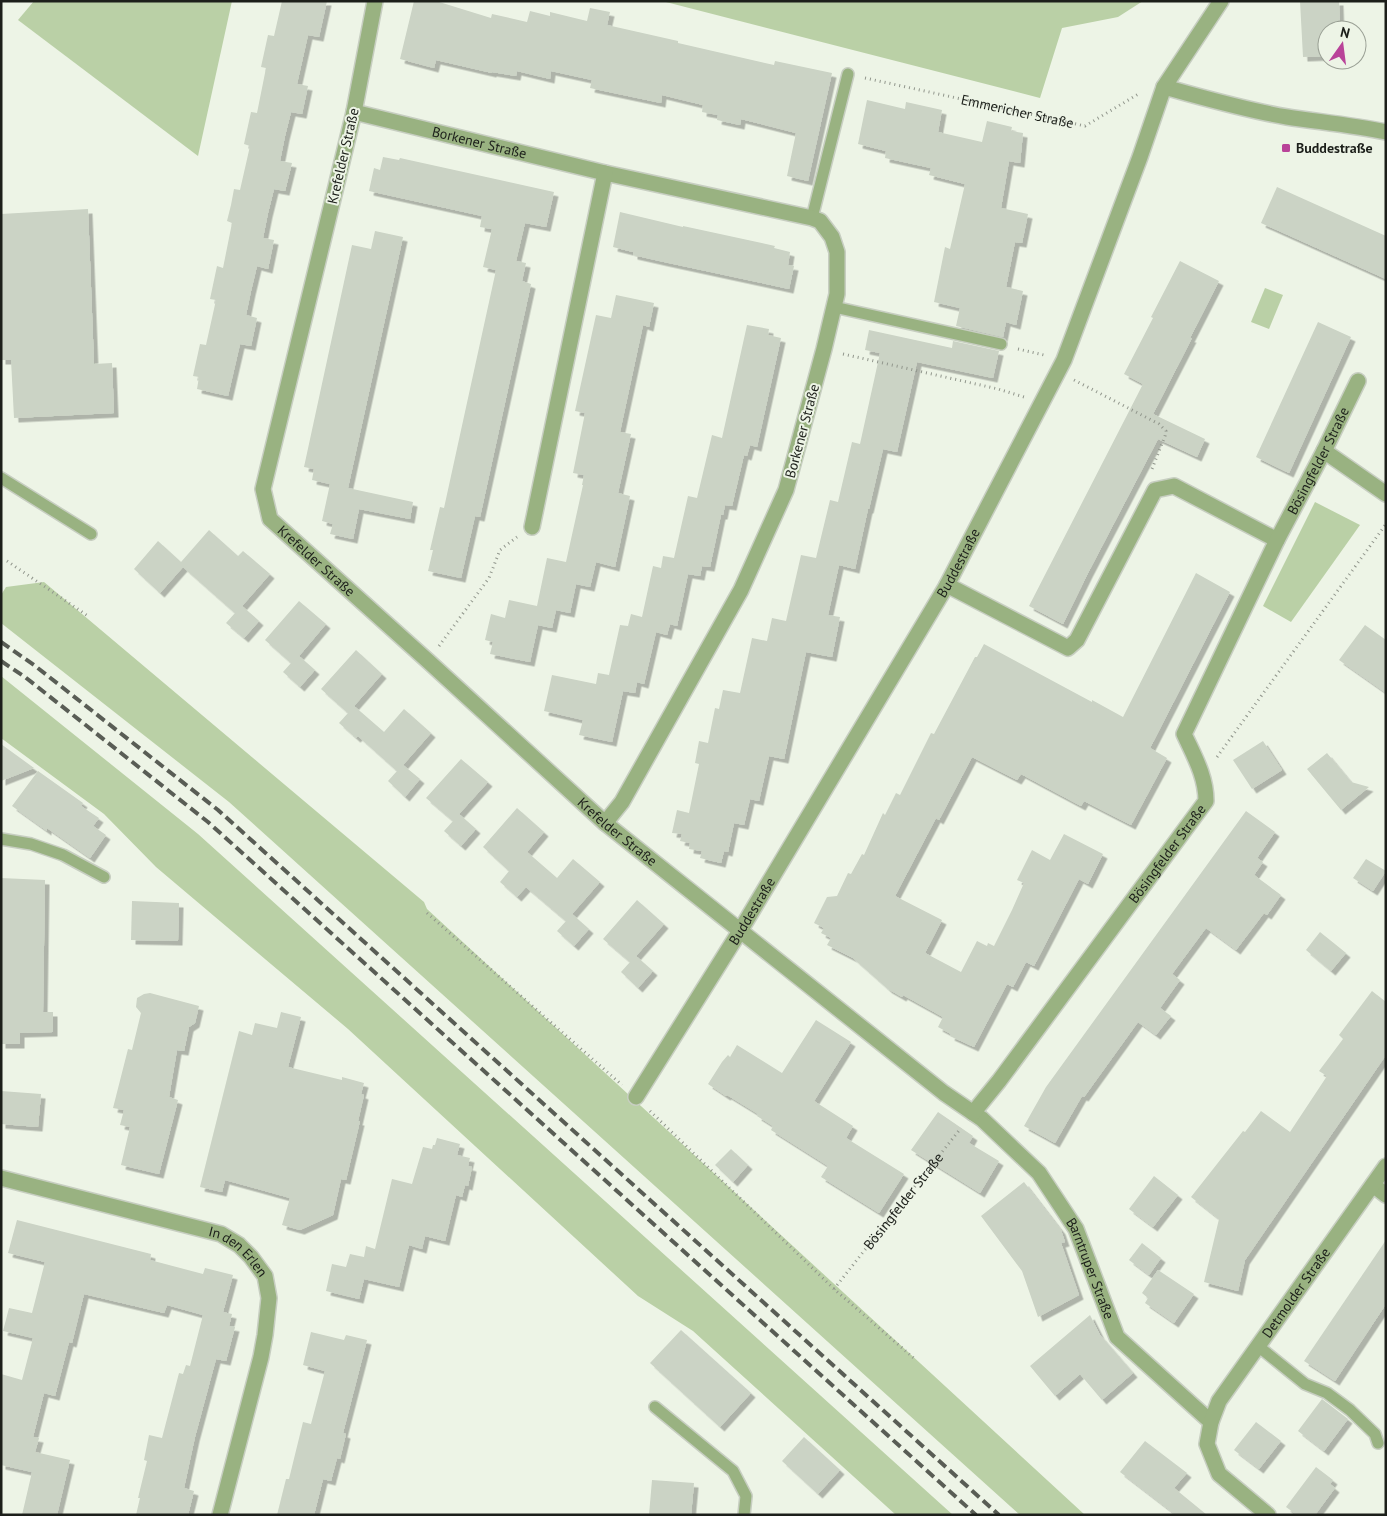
<svg xmlns="http://www.w3.org/2000/svg" width="1387" height="1516" font-family="'PT Sans',sans-serif">
<style>
.green{fill:#bad0a6}
.building{fill:#cbd3c5;filter:url(#shadow)}
.lines{fill:none;stroke-linecap:round;stroke-linejoin:round}
.service-casing{stroke:#c7cec1;stroke-width:14}
.minor-casing{stroke:#c7cec1;stroke-width:18}
.path{stroke:#91968c;stroke-width:3;stroke-dasharray:1 4;stroke-linecap:butt}
.service{stroke:#99b281;stroke-width:11}
.minor{stroke:#99b281;stroke-width:15}
.rail{stroke:#595d55;stroke-width:4;stroke-dasharray:10 5;stroke-linecap:butt}
.poi-dot{fill:#b94399;stroke:#edf4e6;stroke-width:2}
.labels{text-anchor:middle;dominant-baseline:central;stroke-width:4;stroke-linejoin:round;paint-order:stroke}
.street-label{font-size:14px;fill:#1c1f1a;stroke:#edf4e6}
.poi-label{font-size:14px;font-weight:bold;fill:#1c1f1a;stroke:#edf4e6;text-anchor:start}
</style>
<defs>
<filter id="shadow"><feDropShadow dx="4.5" dy="4.5" stdDeviation="0" flood-color="#0004"/></filter>
</defs>
<rect width="100%" height="100%" fill="#edf4e6"/>
<g class="green">
<polygon points="34,1 232,1 198,156 18,20"/>
<polygon points="662,1 1143,1 1118,17 1062,28 1040,98"/>
<polygon points="1265,288 1283,295 1269,329 1251,322"/>
<polygon points="1315,502 1360,525 1291,622 1263,606"/>
<polygon points="44,582 424,902 427,909 1085,1515 1020,1515 229,802 1,623 1,595 6,587"/>
<polygon points="1,676 198,834 953,1515 896,1515 693,1331 638,1296 348,1029 156,867 104,814 1,738"/>
</g>
<g class="building">
<polygon points="282,1 327,1 319,37 308,35 297,84 308,86 302,114 291,112 285,136 280,161 292,163 285,191 274,189 268,213 263,238 274,240 268,269 257,266 251,291 246,315 257,318 251,346 240,344 228,396 197,389 199,377 193,376 200,344 206,345 216,300 210,299 217,266 223,268 232,223 227,221 231,205 234,189 240,190 250,146 244,144 251,112 257,113 266,68 261,67 268,35 274,36"/>
<polygon points="414,1 436,1 491,18 492,14 527,22 530,11 550,16 550,12 587,21 590,8 610,12 607,25 678,41 678,43 774,65 775,61 832,73 808,181 787,176 796,133 741,119 740,125 717,120 718,115 702,112 703,105 662,95 661,103 590,88 592,80 551,71 550,79 517,71 516,76 492,72 492,73 436,60 434,68 400,59"/>
<polygon points="1300,1 1339,1 1340,30 1327,30 1327,56 1303,57"/>
<polygon points="867,100 905,109 906,102 942,110 938,132 982,142 987,121 1012,127 1011,131 1023,133 1020,163 1009,161 1001,208 1028,214 1022,243 1015,242 1006,287 1023,291 1016,325 1006,322 1003,337 956,326 960,308 934,302 945,247 950,249 965,184 929,175 931,168 885,158 886,151 858,144"/>
<polygon points="383,157 399,160 400,158 554,192 546,227 525,223 516,261 526,263 522,281 531,284 480,517 475,516 461,578 428,571 433,550 430,550 440,507 444,508 496,270 483,267 492,229 480,227 482,216 369,191 374,168 380,170"/>
<polygon points="1277,187 1386,236 1386,279 1261,223"/>
<polygon points="88,209 94,364 112,363 114,413 14,418 11,360 1,360 1,214"/>
<polygon points="620,212 683,227 683,226 775,246 774,248 790,252 788,265 794,266 789,289 664,262 633,255 633,252 613,247"/>
<polygon points="375,231 403,237 348,488 413,502 410,519 359,509 353,539 330,534 333,524 322,521 330,484 312,480 314,469 304,467 352,245 371,249"/>
<polygon points="1180,261 1219,281 1190,338 1192,338 1153,414 1205,439 1197,457 1158,439 1088,573 1063,624 1029,606 1143,384 1124,374 1153,318 1151,317"/>
<polygon points="616,295 654,303 649,327 643,325 620,432 631,434 618,493 630,496 615,567 596,562 590,587 576,584 570,613 556,610 552,628 538,625 530,662 490,654 493,642 485,640 491,614 505,618 509,600 537,606 547,558 566,562 583,485 582,485 584,475 573,473 585,413 575,411 596,315 611,318"/>
<polygon points="1318,322 1351,337 1289,473 1256,457"/>
<polygon points="747,325 769,329 768,335 781,338 757,447 750,445 747,456 744,455 732,506 725,505 723,515 721,515 710,567 702,566 700,576 688,574 677,626 670,624 667,635 656,632 644,684 637,682 635,693 623,691 612,742 579,735 583,720 544,711 552,675 596,684 598,673 609,675 620,625 628,626 631,614 642,617 653,566 661,568 663,556 674,558 688,496 697,498 712,435 722,438"/>
<polygon points="869,330 952,348 953,341 999,351 993,378 917,362 897,452 883,449 869,509 868,509 855,569 839,565 828,615 840,617 832,657 806,652 784,759 769,756 759,801 750,799 744,825 734,823 728,852 724,851 721,863 700,858 702,851 689,849 690,843 680,841 682,834 672,833 677,810 689,813 699,764 695,763 699,741 708,743 715,708 719,709 723,690 740,693 752,638 767,641 772,618 786,621 801,555 816,558 830,500 838,502 852,442 860,444 880,353 865,350"/>
<polygon points="209,530 238,556 243,551 270,574 242,606 259,621 244,638 226,623 235,613 183,567 160,593 134,569 158,541 181,562"/>
<polygon points="1196,573 1230,592 1150,748 1167,758 1131,825 1084,801 1081,806 1021,774 1017,780 972,757 939,820 936,818 895,896 942,920 925,953 961,972 977,941 987,946 988,943 994,946 1012,910 1024,883 1017,880 1032,850 1050,860 1064,834 1103,854 1088,884 1079,879 1034,966 1026,962 1013,987 1007,984 974,1047 950,1036 951,1034 938,1027 943,1017 903,995 902,997 888,989 853,958 827,945 831,938 821,933 824,928 814,923 827,897 837,896 848,873 851,874 862,854 864,855 883,813 885,815 896,793 900,795 931,733 934,734 975,657 977,657 984,644 1092,702 1092,700 1123,717"/>
<polygon points="299,601 326,624 299,656 315,670 300,687 283,672 291,663 265,640"/>
<polygon points="1365,625 1386,640 1386,693 1339,660"/>
<polygon points="356,650 382,674 354,706 384,732 404,709 431,733 403,765 420,779 405,797 388,781 397,771 358,736 356,738 339,723 348,713 321,689"/>
<polygon points="1263,741 1282,770 1252,789 1233,760"/>
<polygon points="1,744 34,768 1,781"/>
<polygon points="1327,753 1351,782 1369,787 1341,810 1307,769"/>
<polygon points="461,759 488,782 459,814 476,829 461,846 444,831 453,821 426,798"/>
<polygon points="38,771 83,803 81,806 99,818 93,826 106,835 90,858 47,828 47,831 12,806"/>
<polygon points="517,808 544,832 527,852 557,878 573,859 600,882 572,914 589,929 574,946 557,931 566,921 526,887 517,897 500,882 509,871 483,847"/>
<polygon points="1246,811 1275,832 1257,858 1263,862 1254,875 1281,895 1267,915 1264,913 1236,950 1206,928 1172,974 1180,980 1160,1008 1171,1016 1156,1035 1138,1022 1084,1097 1082,1096 1055,1143 1024,1126 1046,1087"/>
<polygon points="1366,859 1386,871 1373,891 1353,878"/>
<polygon points="1,878 45,880 43,1012 53,1012 53,1032 20,1033 20,1044 1,1044"/>
<polygon points="637,900 664,924 636,956 653,971 638,988 621,972 630,962 603,939"/>
<polygon points="132,901 179,903 178,941 131,940"/>
<polygon points="1320,932 1346,953 1331,971 1306,950"/>
<polygon points="1372,991 1386,1002 1386,1055 1245,1260 1238,1291 1204,1282 1219,1219 1191,1197 1243,1131 1245,1132 1261,1111 1290,1132 1327,1076 1319,1071 1343,1039 1339,1035"/>
<polygon points="150,993 199,1006 195,1023 189,1027 184,1051 177,1050 169,1097 178,1100 159,1174 121,1165 130,1127 120,1125 124,1110 113,1108 128,1049 132,1050 141,1013 136,1007 137,998 144,994"/>
<polygon points="281,1012 301,1017 288,1067 342,1080 342,1077 364,1083 361,1094 364,1095 358,1121 360,1121 346,1180 341,1179 333,1215 300,1230 282,1225 290,1198 225,1180 222,1192 200,1187 239,1031 252,1035 255,1023 277,1028"/>
<polygon points="816,1020 851,1042 814,1101 853,1126 846,1138 904,1174 879,1213 821,1177 828,1166 771,1130 773,1126 757,1116 758,1114 727,1095 726,1096 708,1084 722,1062 728,1055 730,1057 737,1045 782,1073"/>
<polygon points="1,1091 41,1094 38,1127 1,1124"/>
<polygon points="938,1112 973,1136 969,1143 999,1161 980,1193 911,1150"/>
<polygon points="437,1138 460,1144 457,1155 470,1158 468,1166 472,1167 468,1186 465,1185 462,1197 456,1195 445,1241 425,1236 422,1249 409,1245 399,1287 364,1279 359,1299 326,1291 332,1264 346,1267 350,1254 364,1257 366,1246 375,1249 392,1179 412,1184 423,1147 432,1149 433,1145 435,1145"/>
<polygon points="731,1149 748,1165 733,1182 715,1165"/>
<polygon points="1154,1176 1178,1195 1153,1227 1129,1209"/>
<polygon points="1024,1182 1061,1230 1065,1242 1061,1243 1079,1295 1038,1317 1022,1271 981,1216"/>
<polygon points="17,1220 151,1254 150,1260 203,1274 205,1268 233,1275 223,1312 232,1314 229,1326 235,1327 226,1361 216,1359 195,1437 184,1488 194,1491 188,1515 136,1515 140,1498 138,1498 147,1461 144,1460 149,1435 162,1438 179,1373 183,1374 186,1365 190,1366 203,1315 167,1305 164,1313 84,1294 72,1343 69,1342 55,1396 44,1393 33,1437 39,1438 35,1452 70,1460 57,1515 22,1515 32,1472 1,1465 1,1374 22,1380 33,1338 3,1331 9,1308 32,1313 45,1262 8,1253"/>
<polygon points="1386,1240 1386,1304 1335,1381 1304,1361"/>
<polygon points="1142,1243 1161,1258 1149,1275 1129,1260"/>
<polygon points="1158,1270 1194,1294 1174,1323 1145,1303 1148,1298 1142,1293"/>
<polygon points="1090,1315 1100,1335 1133,1373 1102,1400 1080,1374 1055,1396 1030,1366"/>
<polygon points="681,1330 751,1393 720,1427 650,1363"/>
<polygon points="311,1332 344,1340 346,1335 367,1340 343,1433 346,1434 340,1459 337,1458 331,1481 323,1479 314,1515 277,1515 286,1479 289,1479 303,1422 311,1424 325,1371 303,1365"/>
<polygon points="1322,1399 1348,1419 1324,1451 1298,1431"/>
<polygon points="1256,1422 1281,1441 1259,1469 1234,1450"/>
<polygon points="804,1437 840,1470 818,1494 782,1461"/>
<polygon points="1145,1441 1187,1473 1174,1488 1207,1515 1176,1515 1120,1472"/>
<polygon points="1316,1467 1333,1480 1330,1484 1335,1488 1315,1515 1297,1515 1286,1507"/>
<polygon points="652,1480 694,1483 691,1515 649,1515"/>
</g>
<g class="lines">
<defs>
<g id="service">
<polyline points="812,218 848,74"/>
<polyline points="834,307 1001,344"/>
<polyline points="1,478 91,534"/>
<polyline points="1,839 31,844 63,855 104,877"/>
<polyline points="1258,1346 1305,1384 1327,1393 1350,1410 1375,1434 1378,1443"/>
<polyline points="655,1407 733,1471 746,1496 744,1515"/>
</g>
<g id="minor">
<path id="s3" d="M 375,1 L 354,112 L 263,489 L 270,519 L 428,661 L 605,823 L 944,1093 L 982,1119 L 1039,1173 L 1076,1229 L 1117,1337 L 1211,1422"/>
<path d="M 1164,87 C 1205,98 1245,110 1287,117 C 1320,122 1353,125 1386,132"/>
<path id="s4" d="M 354,112 L 605,173 L 812,218 L 820,221 L 832,237 L 837,252 L 837,294 L 824,349 L 786,490 L 741,590 L 622,802 L 605,823"/>
<polyline points="1324,451 1386,494"/>
<polyline points="532,527 605,173"/>
<polyline points="947,585 1068,648 1077,640 1155,490 1174,486 1277,540"/>
<path id="s5" d="M 636,1097 L 740,931 L 947,585 L 1064,360 L 1140,157 L 1164,87 L 1221,1"/>
<path id="s6" d="M 973,1113 L 999,1081 L 1206,801 C 1206,776 1194,756 1184,734 L 1277,540 L 1324,451 L 1358,381"/>
<path id="s7" d="M 1,1178 L 221,1234 L 239,1245 L 251,1257 L 265,1276 L 269,1298 L 265,1335 L 261,1357 L 220,1515"/>
<polyline points="1373,1185 1386,1195"/>
<path id="s8" d="M 1268,1515 L 1219,1474 L 1207,1444 L 1211,1422 L 1219,1401 L 1386,1166"/>
</g>
</defs>
<use href="#service" class="service-casing"/>
<use href="#minor" class="minor-casing"/>
<g class="path">
<path id="s1" d="M 865,78 L 1085,126 L 1140,93"/>
<polyline points="1018,349 1044,355"/>
<polyline points="843,354 998,389 1024,397"/>
<polyline points="1074,380 1159,424 1166,431 1165,436 1152,469"/>
<polyline points="7,561 88,616"/>
<polyline points="439,646 489,578 500,550 517,537"/>
<polyline points="1217,757 1386,524"/>
<polyline points="427,913 622,1085"/>
<polyline points="650,1111 834,1289 916,1360"/>
<path id="s2" d="M 834,1289 L 961,1128"/>
</g>
<use href="#service" class="service"/>
<use href="#minor" class="minor"/>
<g class="rail">
<polyline points="1,642 34,665 218,810 999,1515"/>
<polyline points="1,661 25,677 208,822 976,1515"/>
</g>
</g>
<rect class="poi-dot" x="1281" y="143" width="10" height="10" rx="2.5"/>
<g class="labels">
<g class="street-label">
<text stroke="none"><textPath href="#s1" startOffset="156">Emmericher Straße</textPath></text>
<text stroke="none"><textPath href="#s4" startOffset="129">Borkener Straße</textPath></text>
<text transform="translate(343 156) rotate(-77)">Krefelder Straße</text>
<text transform="translate(802 431) rotate(-75)">Borkener Straße</text>
<text stroke="none"><textPath href="#s6" startOffset="765">Bösingfelder Straße</textPath></text>
<text stroke="none"><textPath href="#s3" startOffset="594">Krefelder Straße</textPath></text>
<text stroke="none"><textPath href="#s5" startOffset="624">Buddestraße</textPath></text>
<text stroke="none"><textPath href="#s3" startOffset="999">Krefelder Straße</textPath></text>
<text stroke="none"><textPath href="#s6" startOffset="324">Bösingfelder Straße</textPath></text>
<text stroke="none"><textPath href="#s5" startOffset="219">Buddestraße</textPath></text>
<text stroke="none"><textPath href="#s2" startOffset="112">Bösingfelder Straße</textPath></text>
<text stroke="none"><textPath href="#s7" startOffset="251">In den Erlen</textPath></text>
<text stroke="none"><textPath href="#s3" startOffset="1651">Barntruper Straße</textPath></text>
<text stroke="none"><textPath href="#s8" startOffset="274">Detmolder Straße</textPath></text>
</g>
<g class="poi-label">
<text x="1296" y="148">Buddestraße</text>
</g>
</g>
<rect width="1387" height="1516" fill="none" stroke="#1c1f1a" stroke-width="5"/>
<g transform="translate(1342 45) rotate(14)"><circle r="24" fill="#edf4e6" stroke="#999f94"/>
<path d="M0-4L9 19L0 12L-9 19Z" fill="#b94399"/>
<text y="-8" font-size="14" font-weight="bold" text-anchor="middle" fill="#1c1f1a">N</text>
</g>
</svg>
